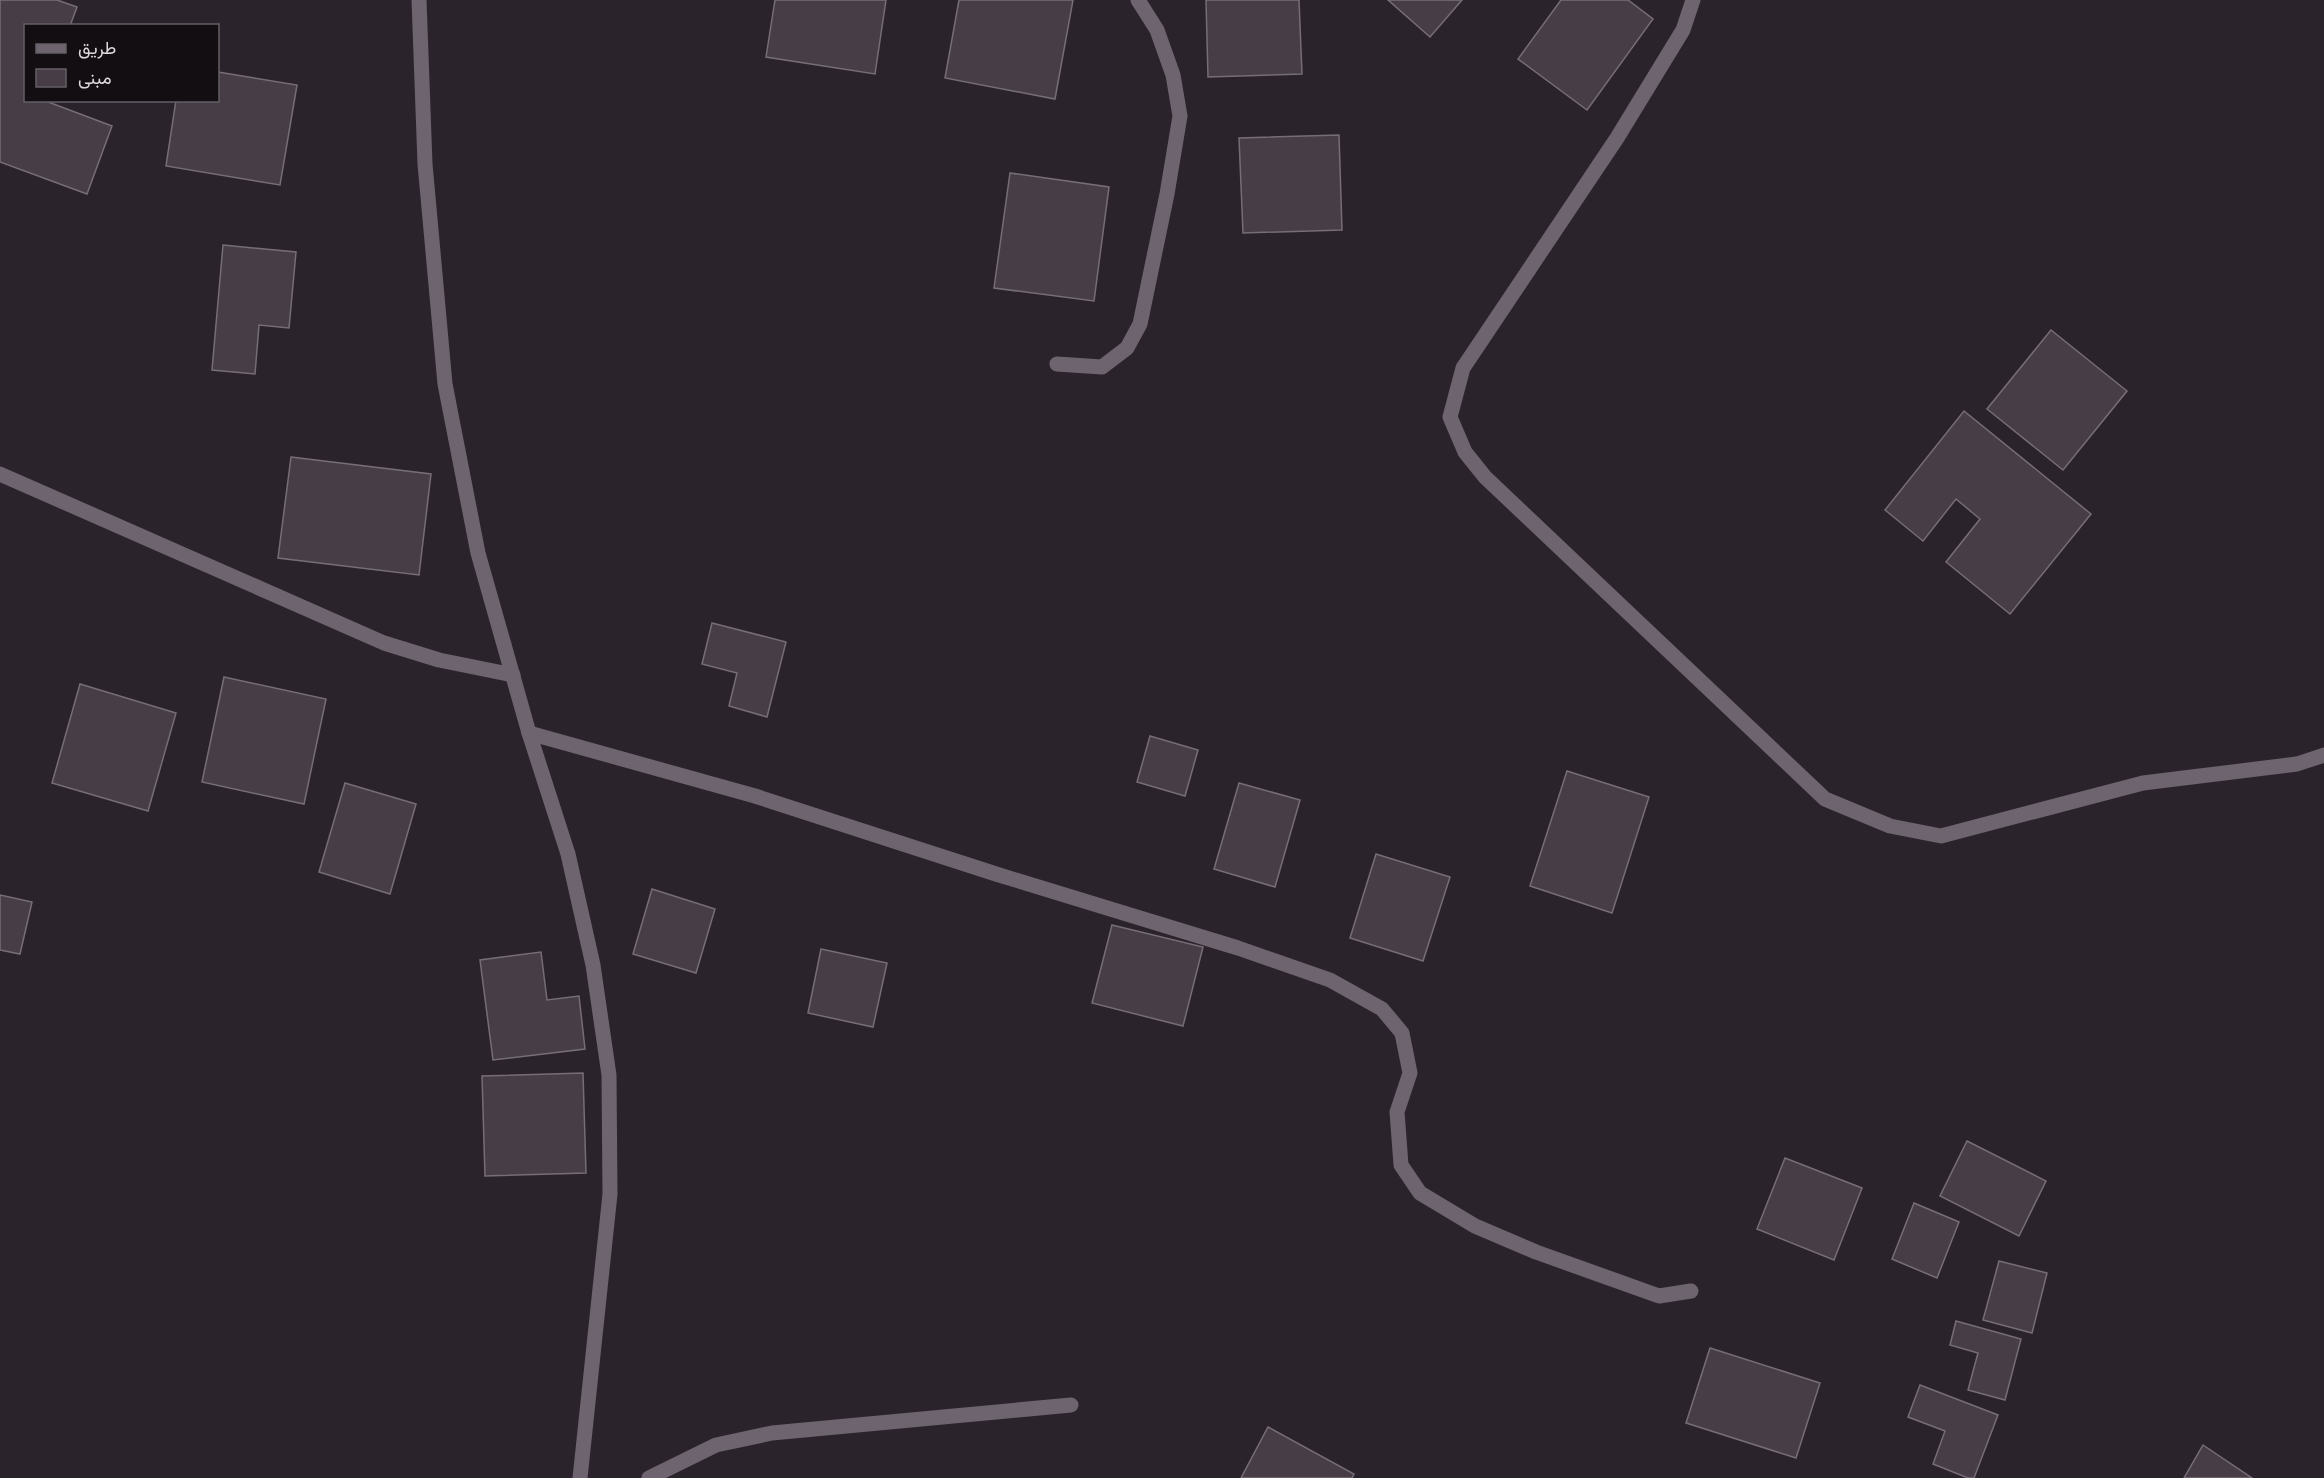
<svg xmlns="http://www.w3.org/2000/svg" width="2324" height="1478" font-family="'Public Sans',Vazirmatn,sans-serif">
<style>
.building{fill:#463d47;stroke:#776d78;stroke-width:1.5}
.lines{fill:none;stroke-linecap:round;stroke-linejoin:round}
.minor{stroke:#6e646f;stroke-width:15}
</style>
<rect width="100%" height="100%" fill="#2b232c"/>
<g class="building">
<polygon points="0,0 57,0 77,7 70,26 26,26 26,100 43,100 112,126 87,194 0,162"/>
<polygon points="775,0 886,0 875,74 766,57"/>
<polygon points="959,0 1073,0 1055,99 945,78"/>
<polygon points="1206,0 1299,0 1302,74 1208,77"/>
<polygon points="1388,0 1462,0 1430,37"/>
<polygon points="1561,0 1628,0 1653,19 1587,110 1518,59"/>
<polygon points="218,72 297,85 280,185 166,166 176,100 218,100"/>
<polygon points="1339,135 1342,230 1243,233 1239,138"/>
<polygon points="1010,173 1109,187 1094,301 994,288"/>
<polygon points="223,245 296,252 289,328 259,325 255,374 212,370"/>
<polygon points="2051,330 2127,391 2063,470 1987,409"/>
<polygon points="1964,411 2091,514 2010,614 1946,562 1980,519 1956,499 1923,541 1885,510"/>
<polygon points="291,457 431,474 419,575 278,558"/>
<polygon points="712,623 786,642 767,717 729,706 737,673 702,664"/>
<polygon points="224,677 326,699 304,804 202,782"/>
<polygon points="80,684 176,713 148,811 52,783"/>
<polygon points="1150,736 1198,750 1185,796 1137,782"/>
<polygon points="1567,771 1649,797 1612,913 1530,886"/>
<polygon points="345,783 416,804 390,894 319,872"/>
<polygon points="1239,783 1300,800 1275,887 1214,869"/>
<polygon points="1376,854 1450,877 1423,961 1350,938"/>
<polygon points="652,889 715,909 696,973 633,954"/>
<polygon points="0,895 32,902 20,954 0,950"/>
<polygon points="1112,925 1203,947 1183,1026 1092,1003"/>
<polygon points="821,949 887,963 873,1027 808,1013"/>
<polygon points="541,952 547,1000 579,996 585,1049 493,1060 480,960"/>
<polygon points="583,1073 586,1173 485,1176 482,1076"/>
<polygon points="1967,1141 2046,1181 2019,1236 1940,1196"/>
<polygon points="1785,1158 1862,1188 1834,1260 1757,1229"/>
<polygon points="1914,1203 1959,1222 1937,1278 1892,1259"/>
<polygon points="1999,1261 2047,1273 2032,1333 1983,1320"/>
<polygon points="1956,1321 2021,1339 2005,1400 1968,1390 1978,1353 1950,1345"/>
<polygon points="1710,1348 1820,1383 1796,1458 1686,1423"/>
<polygon points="1920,1385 1998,1415 1974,1478 1968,1478 1933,1464 1945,1431 1908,1417"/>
<polygon points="1268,1427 1354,1474 1352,1478 1241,1478"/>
<polygon points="2203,1445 2252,1478 2184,1478"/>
</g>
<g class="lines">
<g class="minor">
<polyline points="419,0 425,164 445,384 478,553 529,733 568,854 593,965 609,1075 610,1194 580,1478"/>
<polyline points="1693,0 1683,30 1617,138 1463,368 1450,417 1465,452 1485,477 1825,799 1890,826 1941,836 2143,783 2297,764 2324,755"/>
<polyline points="1057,364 1102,367 1127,348 1140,324 1167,194 1180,116 1173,75 1157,30 1138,0"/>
<polyline points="0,474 384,643 439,660 513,675"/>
<polyline points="529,733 755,796 996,874 1238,948 1330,980 1382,1009 1402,1033 1410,1073 1397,1112 1401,1165 1420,1193 1475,1226 1536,1252 1659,1296 1691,1291"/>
<polyline points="649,1478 716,1445 772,1433 1071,1405"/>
</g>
</g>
<rect x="24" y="24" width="195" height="78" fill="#120e12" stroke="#645f64" stroke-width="1.5"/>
<rect x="36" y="44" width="30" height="9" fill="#6e646f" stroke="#645f64" stroke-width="1.5"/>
<text x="78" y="54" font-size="18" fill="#dfd9df">طريق</text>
<rect x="36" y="69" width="30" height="18" fill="#463d47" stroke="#645f64" stroke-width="1.5"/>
<text x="78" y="84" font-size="18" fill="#dfd9df">مبنى</text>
</svg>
